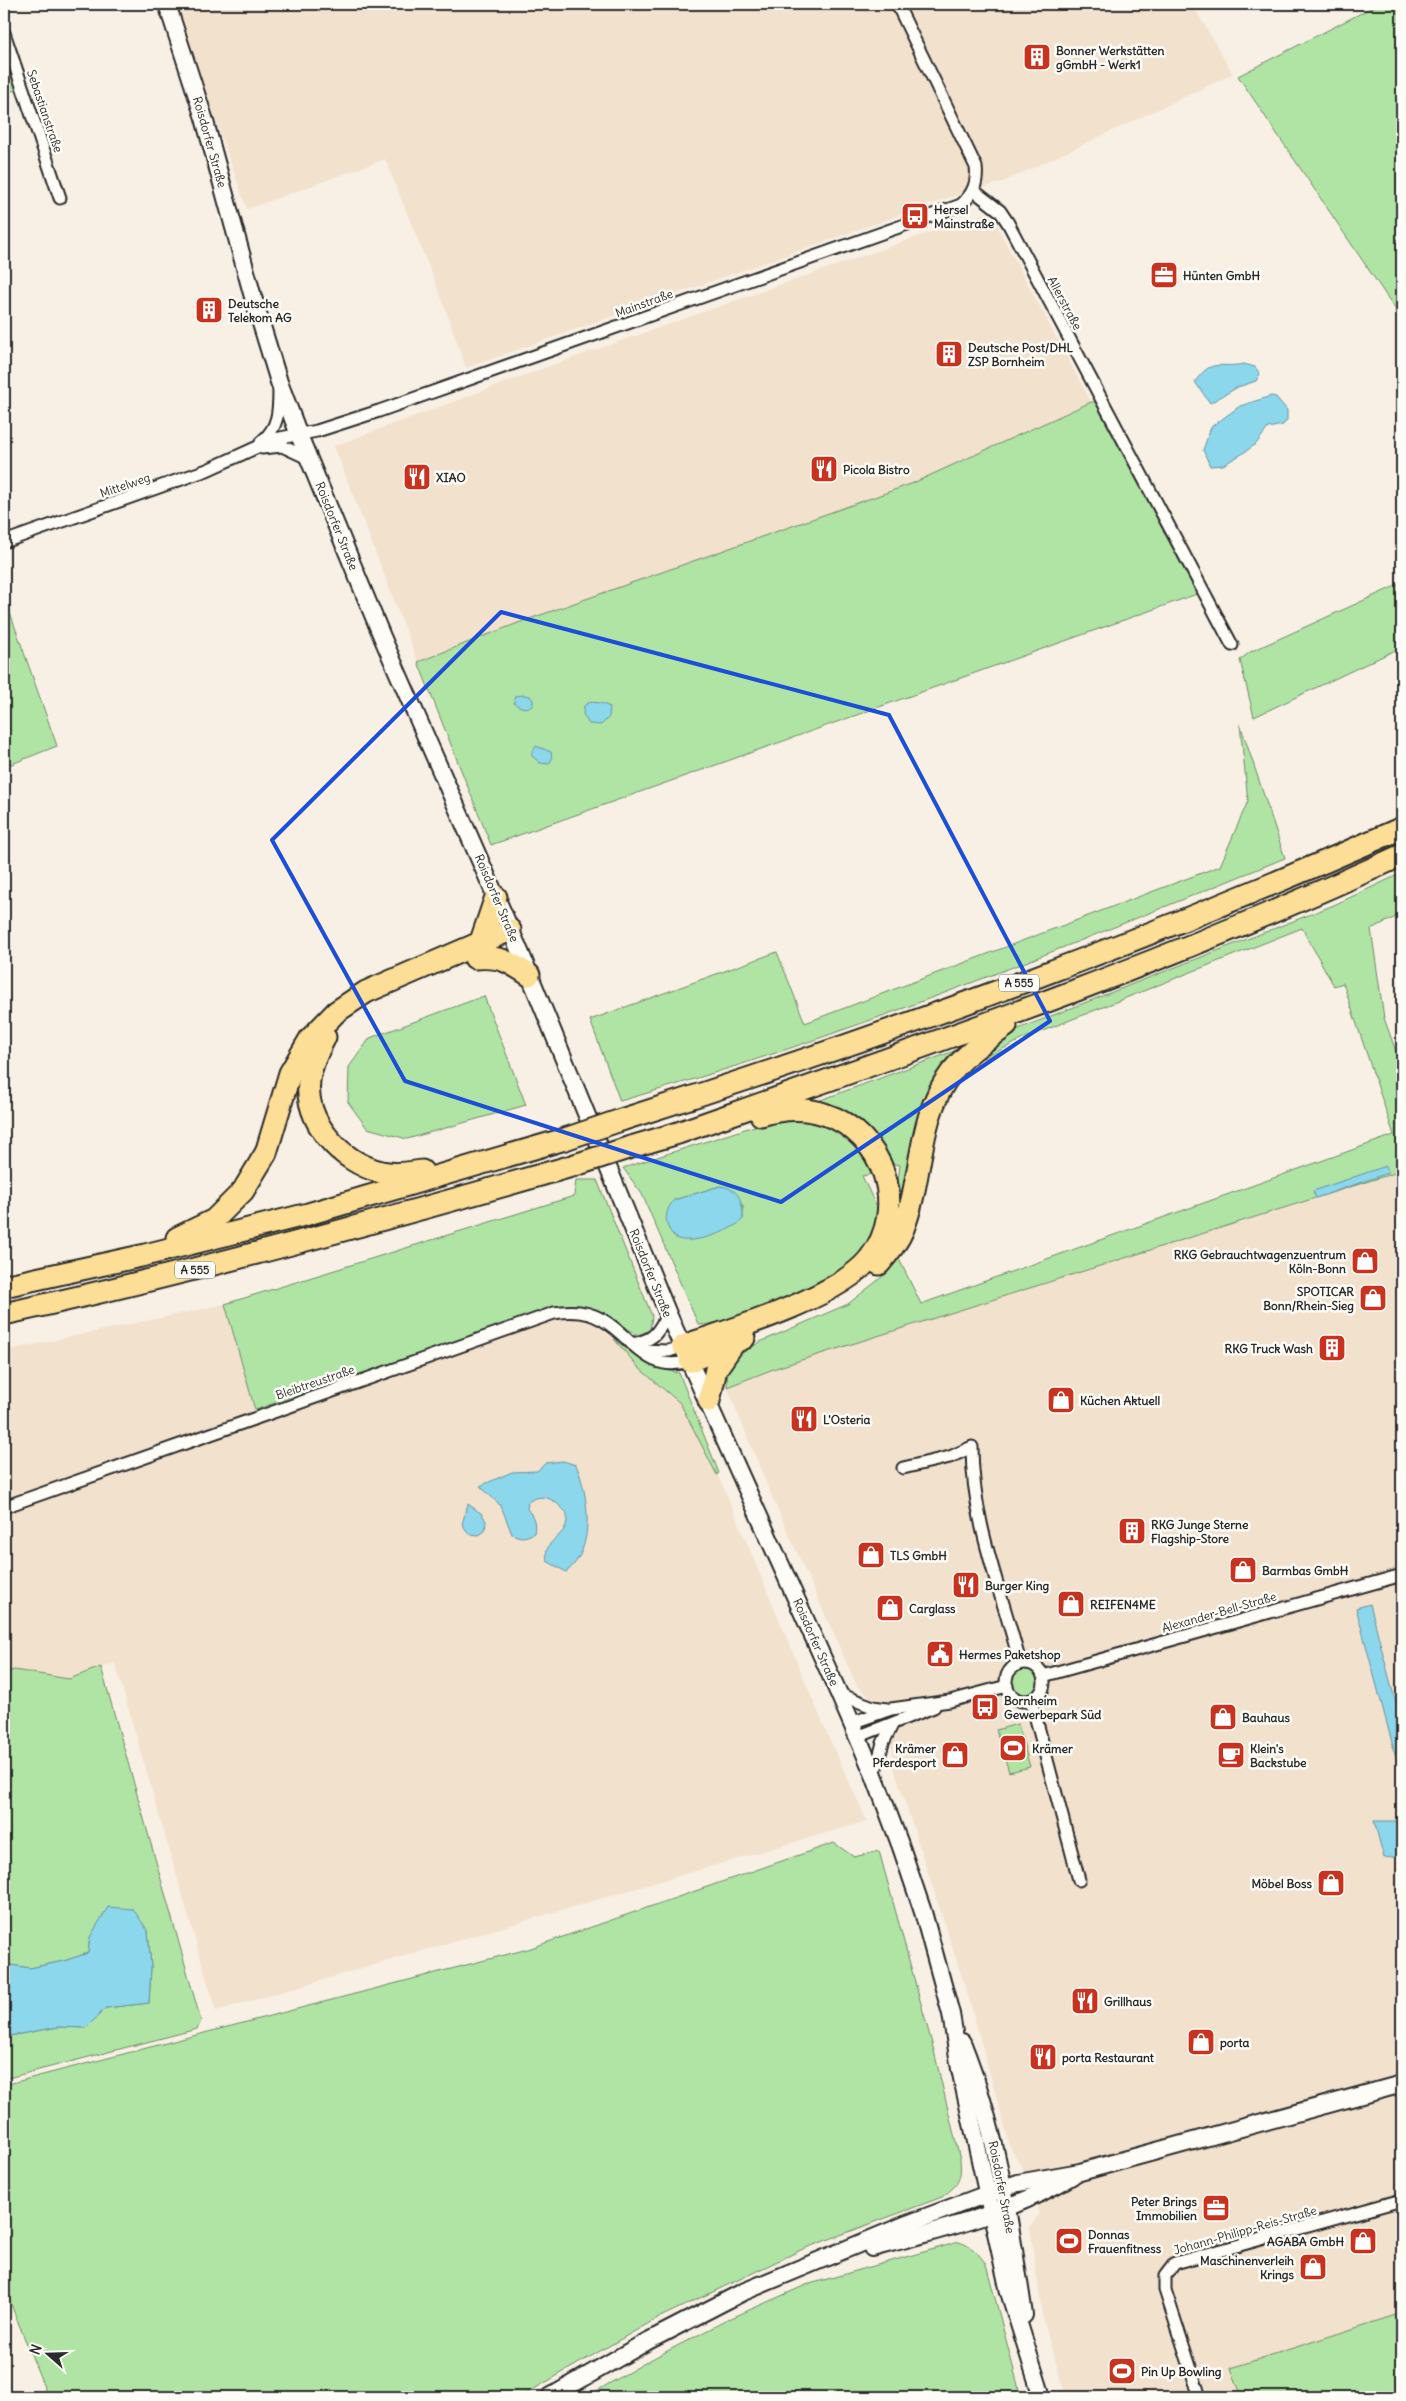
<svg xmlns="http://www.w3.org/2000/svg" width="1406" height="2401" font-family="Delius,sans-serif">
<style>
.built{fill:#f2e1cd}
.green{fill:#b0e4a5;stroke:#6e8868;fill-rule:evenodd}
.water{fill:#8dd7ed;stroke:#66929f}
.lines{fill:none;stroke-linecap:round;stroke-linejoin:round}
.street-casing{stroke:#2b2b2b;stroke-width:15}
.secondary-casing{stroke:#2b2b2b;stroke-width:20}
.highway-casing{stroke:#2b2b2b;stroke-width:25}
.street{stroke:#fdfcf7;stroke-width:11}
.secondary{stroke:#fdfcf7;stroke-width:16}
.highway{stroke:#fcde96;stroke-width:21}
.highway-bridge-casing{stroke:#2b2b2b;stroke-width:25;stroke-linecap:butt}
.highway-bridge{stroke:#fcde96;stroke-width:21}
.marked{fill:none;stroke:#1d4ed8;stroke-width:4;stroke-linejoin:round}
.labels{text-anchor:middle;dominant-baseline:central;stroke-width:5;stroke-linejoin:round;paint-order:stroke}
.shield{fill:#fdfcf7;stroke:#6a6a68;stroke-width:1}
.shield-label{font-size:11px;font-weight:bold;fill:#2b2b2b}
.poi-label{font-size:12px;font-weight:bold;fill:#2b2b2b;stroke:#fdfcf7;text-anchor:start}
.street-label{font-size:12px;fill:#2b2b2b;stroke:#fdfcf7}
</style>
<rect width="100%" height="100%" fill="#f8f0e4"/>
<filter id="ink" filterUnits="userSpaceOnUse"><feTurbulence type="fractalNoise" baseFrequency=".02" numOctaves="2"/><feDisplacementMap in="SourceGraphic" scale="10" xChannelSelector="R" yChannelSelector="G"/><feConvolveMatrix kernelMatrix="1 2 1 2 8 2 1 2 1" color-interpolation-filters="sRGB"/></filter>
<g filter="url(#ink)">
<g class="built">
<polygon points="174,4 1192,4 1233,74 1003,182 951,197 466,368 442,299 385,159 247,209"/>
<polygon points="982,214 992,217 1091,402 911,484 518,623 418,662 334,446 550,366"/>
<polygon points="1402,1169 1402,2313 1232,2368 1242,2397 1066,2397 1042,2315 1030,2227 1039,2214 1022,2167 1011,2149 969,1999 893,1765 893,1750 868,1695 857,1686 772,1497 727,1387 776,1368 1398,1173"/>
<polygon points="225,1304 255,1410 552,1308 575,1305 573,1319 595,1324 614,1339 639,1368 680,1403 723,1486 828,1736 867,1821 216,2011 115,1663 69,1679 14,1670 4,1673 4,1351"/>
</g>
<g class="green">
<polygon points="1379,4 1402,4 1402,319 1238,76"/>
<polygon points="4,45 21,88 4,94"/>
<polygon points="1091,402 1095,402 1197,594 491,845 418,662 518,623 911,484"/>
<polygon points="1402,583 1402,647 1254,717 1240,660 1250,652"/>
<polygon points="4,596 57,746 4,767"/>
<path d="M 1240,724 L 1285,858 C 1066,947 847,1037 620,1101 L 590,1020 L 777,952 L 805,1023 L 1220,866 L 1248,801 Z"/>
<polygon points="1402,873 1402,914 1371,929 1384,1018 1402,1068 1402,1169 1398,1172 776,1368 727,1387 728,1362 760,1342 848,1304 882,1277 899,1259 921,1304 1394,1135 1343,983 1334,986 1302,928 1025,1038 983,1059 995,1045 1018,1029 1334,905"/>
<polygon points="484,996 526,1105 407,1139 367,1128 348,1102 349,1067 370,1038"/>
<polygon points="968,1046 901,1215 894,1214 900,1165 887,1163 807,1105"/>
<path d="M 811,1120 L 839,1128 L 878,1173 L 862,1176 L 880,1214 L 866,1251 L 837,1275 L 737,1318 L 704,1325 L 698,1324 L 642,1194 L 623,1168 L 767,1122 ZM 720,1186 L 725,1187 L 743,1206 L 743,1219 L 674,1200 Z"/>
<polygon points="576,1180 597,1180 652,1316 650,1330 638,1335 599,1311 575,1305 552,1308 255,1410 225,1304 574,1196"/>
<path d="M 614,1339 C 636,1356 651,1368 679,1373 L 719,1473 L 717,1475 L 680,1403 L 639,1368 Z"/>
<polygon points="101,1667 201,2021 197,2029 4,2079 4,2037 58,2027 86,2028 106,2008 149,2003 151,1967 148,1931 90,1937 88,1953 64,1961 30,1968 4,1964 4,1673 14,1670 69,1679"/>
<circle cx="1025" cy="1682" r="13"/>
<polygon points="1018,1724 1030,1767 1009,1772 996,1730"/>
<path d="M 834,1843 L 854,1857 L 879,1851 L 934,2051 L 960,2160 C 962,2180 958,2185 942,2197 L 803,2249 L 656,2319 L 520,2397 L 48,2397 L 4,2287 L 4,2085 L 528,1949 Z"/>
<path d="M 959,2242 C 972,2246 978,2253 986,2264 L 1021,2397 L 586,2397 L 650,2360 L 729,2319 L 806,2285 Z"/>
<polygon points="1402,2313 1402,2397 1242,2397 1231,2368"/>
</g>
<g class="water">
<path d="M 1244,364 L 1255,367 L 1260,374 L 1256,381 L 1238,387 L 1210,403 L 1195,382 C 1212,357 1219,369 1244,364 Z"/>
<polygon points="1271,396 1276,397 1287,410 1287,420 1283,425 1268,428 1256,444 1242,454 1223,465 1210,466 1203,450 1211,427 1240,406"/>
<path d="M 523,695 L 530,696 L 533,700 L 533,706 C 526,709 520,708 514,703 L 515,696 Z"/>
<polygon points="590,702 601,703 610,707 609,717 601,725 589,724 583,714 584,706"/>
<polygon points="536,746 551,752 552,759 549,764 540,763 531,755"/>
<polygon points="1386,1166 1388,1173 1316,1198 1313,1191"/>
<path d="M 720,1186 C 739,1188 743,1201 743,1219 C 733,1231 690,1246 676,1238 C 664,1227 663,1213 674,1200 Z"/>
<path d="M 563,1461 L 576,1465 C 589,1495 596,1550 566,1572 L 547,1561 C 542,1535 570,1541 567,1513 C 555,1501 545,1491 528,1502 L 527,1509 C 534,1517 536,1523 534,1533 C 525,1538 521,1538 512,1534 L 501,1506 L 480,1486 L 512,1472 L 537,1471 L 546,1463 Z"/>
<polygon points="468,1504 482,1514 486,1521 485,1531 479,1535 469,1534 462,1524"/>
<polygon points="1370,1604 1402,1727 1402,1780 1356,1608"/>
<polygon points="1374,1821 1400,1821 1402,1831 1402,1856 1384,1858"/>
<polygon points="108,1907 133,1909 148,1931 151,1967 149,2003 106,2008 86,2028 58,2027 4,2037 4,1964 30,1968 64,1961 88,1953 90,1937"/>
</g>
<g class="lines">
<defs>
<g id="street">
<polyline points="4,33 60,198"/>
<polyline points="973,190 1000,211 1008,223 1232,645"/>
<path d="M 261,442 C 279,428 279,410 279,389"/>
<polyline points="262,448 282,446 310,459"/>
<path d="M 4,542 L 207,470 L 275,439 L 317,431 L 379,411 L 961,205 C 973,194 978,183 976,167 L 897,4"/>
<path d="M 632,1344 C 655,1340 657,1333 668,1314"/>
<polyline points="640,1350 669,1351 683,1346"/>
<path d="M 903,1468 L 950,1457 L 972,1447 C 972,1522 1002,1592 1020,1663"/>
<path d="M 4,1507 L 554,1313 C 571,1310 588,1311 603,1320 C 635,1339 646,1374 690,1361"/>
<circle cx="1025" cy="1682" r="19"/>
<polyline points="1043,1676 1402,1575"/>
<polyline points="839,1694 873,1707 887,1709"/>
<polyline points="1031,1700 1079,1880"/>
<polyline points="851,1723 891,1709 950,1701 1007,1686"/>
<polyline points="857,1737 934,1707"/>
<polyline points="874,1775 883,1743 892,1725"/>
<polyline points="1200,2397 1165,2290 1165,2276 1175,2263 1402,2200"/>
</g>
<g id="secondary">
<polyline points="167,4 204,118 253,297 279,382 299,435 383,639 521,954 668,1314 839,1694 874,1775 901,1847 923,1912 951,2014 960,2069 1009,2292 1042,2397"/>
<path d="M 962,2042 C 997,2129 1010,2222 1024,2315"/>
<path d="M 872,2248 C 941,2230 1011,2213 1072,2176"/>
<polyline points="550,2397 646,2342 743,2292 907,2224 1003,2188 1018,2183 1080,2172 1402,2084"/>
</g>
<g id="highway">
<polyline points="481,941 496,897"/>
<path d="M 475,958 C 501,956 508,961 529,975"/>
<path d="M 325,1037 C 318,1050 311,1064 309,1080 C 304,1122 341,1162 381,1172 C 394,1175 409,1173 422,1171"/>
<path d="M 621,1120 C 886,1036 1148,941 1402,828"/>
<path d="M 631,1147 L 675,1134 C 920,1048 1166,964 1402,855"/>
<polyline points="177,1238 214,1220 243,1191 266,1153 290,1073 310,1039 336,1012 366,992 510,930"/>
<path d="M 879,1264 C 888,1253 898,1242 903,1229 C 923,1179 917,1117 951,1073 C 966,1053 986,1040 1006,1026"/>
<polyline points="4,1286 141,1256 308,1214 565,1139"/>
<path d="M 4,1314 C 195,1272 384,1220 572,1166"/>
<path d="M 683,1346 C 731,1330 840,1297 870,1258 C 909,1208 884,1133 824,1114 C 803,1107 781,1109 761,1115"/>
<polyline points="690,1361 744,1338"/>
<polyline points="709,1401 716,1369 734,1343"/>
</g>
</defs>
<use href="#street" class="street-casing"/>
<use href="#secondary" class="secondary-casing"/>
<use href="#highway" class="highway-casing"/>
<use href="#street" class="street"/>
<use href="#secondary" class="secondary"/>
<use href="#highway" class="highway"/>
<defs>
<g id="highway-bridge">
<polyline points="565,1139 621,1120"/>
<polyline points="572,1166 631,1147"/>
</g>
</defs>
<use href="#highway-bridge" class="highway-bridge-casing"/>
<use href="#highway-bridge" class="highway-bridge"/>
</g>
</g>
<path class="marked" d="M 501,612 L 889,715 L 1050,1021 L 781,1202 L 405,1081 L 272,840 Z"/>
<defs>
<symbol id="building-square" viewBox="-11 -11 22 22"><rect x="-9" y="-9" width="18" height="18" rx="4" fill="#c8321e" stroke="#fdfcf7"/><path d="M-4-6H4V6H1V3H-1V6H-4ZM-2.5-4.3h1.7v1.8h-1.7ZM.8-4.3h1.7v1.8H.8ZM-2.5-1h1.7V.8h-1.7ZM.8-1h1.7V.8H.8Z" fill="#fff"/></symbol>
<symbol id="bus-square" viewBox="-11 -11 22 22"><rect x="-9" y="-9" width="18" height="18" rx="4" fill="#c8321e" stroke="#fdfcf7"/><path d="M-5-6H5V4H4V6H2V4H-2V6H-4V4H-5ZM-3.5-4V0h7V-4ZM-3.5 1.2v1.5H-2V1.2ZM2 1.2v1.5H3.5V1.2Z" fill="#fff"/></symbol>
<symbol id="office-square" viewBox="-11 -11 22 22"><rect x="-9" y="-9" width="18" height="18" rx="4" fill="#c8321e" stroke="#fdfcf7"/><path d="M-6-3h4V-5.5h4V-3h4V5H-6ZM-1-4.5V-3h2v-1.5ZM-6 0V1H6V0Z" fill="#fff"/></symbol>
<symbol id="restaurant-square" viewBox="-11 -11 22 22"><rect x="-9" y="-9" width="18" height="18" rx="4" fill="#c8321e" stroke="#fdfcf7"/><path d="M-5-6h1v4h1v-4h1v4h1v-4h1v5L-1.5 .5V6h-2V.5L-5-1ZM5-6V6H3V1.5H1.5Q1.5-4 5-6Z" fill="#fff"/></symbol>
<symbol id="shop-square" viewBox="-11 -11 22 22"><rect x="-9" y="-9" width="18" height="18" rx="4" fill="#c8321e" stroke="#fdfcf7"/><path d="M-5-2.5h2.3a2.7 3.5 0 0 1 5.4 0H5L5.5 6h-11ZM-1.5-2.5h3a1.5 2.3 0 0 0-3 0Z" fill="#fff"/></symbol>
<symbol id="civic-square" viewBox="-11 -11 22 22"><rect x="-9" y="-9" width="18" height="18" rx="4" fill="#c8321e" stroke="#fdfcf7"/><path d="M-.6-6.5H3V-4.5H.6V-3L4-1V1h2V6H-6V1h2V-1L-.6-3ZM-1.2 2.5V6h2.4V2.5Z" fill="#fff"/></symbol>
<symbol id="stadium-square" viewBox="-11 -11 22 22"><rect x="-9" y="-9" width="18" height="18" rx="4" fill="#c8321e" stroke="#fdfcf7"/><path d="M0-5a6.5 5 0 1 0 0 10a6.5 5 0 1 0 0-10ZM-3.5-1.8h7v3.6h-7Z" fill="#fff"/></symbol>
<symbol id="cafe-square" viewBox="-11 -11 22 22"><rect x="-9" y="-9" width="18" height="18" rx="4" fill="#c8321e" stroke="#fdfcf7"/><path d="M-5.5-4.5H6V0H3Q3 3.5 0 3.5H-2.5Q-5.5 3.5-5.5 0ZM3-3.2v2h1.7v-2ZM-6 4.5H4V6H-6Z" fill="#fff"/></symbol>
</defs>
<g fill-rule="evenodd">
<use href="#building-square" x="1021" y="41" width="32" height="32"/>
<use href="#bus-square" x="899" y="200" width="32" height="32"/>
<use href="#office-square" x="1148" y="259" width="32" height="32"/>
<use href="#building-square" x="193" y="294" width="32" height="32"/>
<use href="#building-square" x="933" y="338" width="32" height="32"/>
<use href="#restaurant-square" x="808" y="453" width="32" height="32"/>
<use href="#restaurant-square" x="401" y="461" width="32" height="32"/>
<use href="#shop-square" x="1349" y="1245" width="32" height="32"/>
<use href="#shop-square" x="1357" y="1282" width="32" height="32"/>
<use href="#building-square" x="1316" y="1332" width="32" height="32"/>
<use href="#shop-square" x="1045" y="1384" width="32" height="32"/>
<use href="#restaurant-square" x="788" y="1403" width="32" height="32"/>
<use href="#building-square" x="1116" y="1515" width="32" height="32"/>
<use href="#shop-square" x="855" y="1539" width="32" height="32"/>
<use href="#shop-square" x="1227" y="1554" width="32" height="32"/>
<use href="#restaurant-square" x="950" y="1569" width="32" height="32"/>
<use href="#shop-square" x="1055" y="1588" width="32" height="32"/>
<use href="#shop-square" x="874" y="1592" width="32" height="32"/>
<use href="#civic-square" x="924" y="1638" width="32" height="32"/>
<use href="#bus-square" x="969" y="1691" width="32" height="32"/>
<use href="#shop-square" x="1207" y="1701" width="32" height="32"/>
<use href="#stadium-square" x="997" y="1732" width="32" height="32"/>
<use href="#shop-square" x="939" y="1739" width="32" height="32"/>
<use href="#cafe-square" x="1215" y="1739" width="32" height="32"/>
<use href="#shop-square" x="1315" y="1867" width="32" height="32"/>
<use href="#restaurant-square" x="1069" y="1985" width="32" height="32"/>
<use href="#shop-square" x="1185" y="2026" width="32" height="32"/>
<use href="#restaurant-square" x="1027" y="2041" width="32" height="32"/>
<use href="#office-square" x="1200" y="2192" width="32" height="32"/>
<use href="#stadium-square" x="1053" y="2225" width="32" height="32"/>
<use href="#shop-square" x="1347" y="2225" width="32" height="32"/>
<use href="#shop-square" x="1297" y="2251" width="32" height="32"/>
<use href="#stadium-square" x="1106" y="2355" width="32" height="32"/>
</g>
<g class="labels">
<g class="shield">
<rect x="999" y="974.5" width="40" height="17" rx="4"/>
<rect x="175" y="1261.5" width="40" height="17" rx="4"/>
</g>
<g class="shield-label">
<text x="1019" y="983">A 555</text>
<text x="195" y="1270">A 555</text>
</g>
<g class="poi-label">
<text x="1056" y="50">Bonner Werkstätten<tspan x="1056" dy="14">gGmbH - Werk1</tspan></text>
<text x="934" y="209">Hersel<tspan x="934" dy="14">Mainstraße</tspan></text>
<text x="1183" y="275">Hünten GmbH</text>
<text x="228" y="303">Deutsche<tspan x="228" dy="14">Telekom AG</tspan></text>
<text x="968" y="347">Deutsche Post/DHL<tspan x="968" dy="14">ZSP Bornheim</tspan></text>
<text x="843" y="469">Picola Bistro</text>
<text x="436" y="477">XIAO</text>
<text x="1346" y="1254" text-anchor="end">RKG Gebrauchtwagenzuentrum<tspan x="1346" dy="14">Köln-Bonn</tspan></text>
<text x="1354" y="1291" text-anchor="end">SPOTICAR<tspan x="1354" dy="14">Bonn/Rhein-Sieg</tspan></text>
<text x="1313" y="1348" text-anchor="end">RKG Truck Wash</text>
<text x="1080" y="1400">Küchen Aktuell</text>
<text x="823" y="1419">L'Osteria</text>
<text x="1151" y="1524">RKG Junge Sterne<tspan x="1151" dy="14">Flagship-Store</tspan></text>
<text x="890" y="1555">TLS GmbH</text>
<text x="1262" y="1570">Barmbas GmbH</text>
<text x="985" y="1585">Burger King</text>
<text x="1090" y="1604">REIFEN4ME</text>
<text x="909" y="1608">Carglass</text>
<text x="959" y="1654">Hermes Paketshop</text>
<text x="1004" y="1700">Bornheim<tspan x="1004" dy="14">Gewerbepark Süd</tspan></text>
<text x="1242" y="1717">Bauhaus</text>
<text x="936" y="1748" text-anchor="end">Krämer<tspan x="936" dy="14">Pferdesport</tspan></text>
<text x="1032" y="1748">Krämer</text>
<text x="1250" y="1748">Klein's<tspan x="1250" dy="14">Backstube</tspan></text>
<text x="1312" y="1883" text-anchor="end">Möbel Boss</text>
<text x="1104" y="2001">Grillhaus</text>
<text x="1220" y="2042">porta</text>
<text x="1062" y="2057">porta Restaurant</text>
<text x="1197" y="2201" text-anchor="end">Peter Brings<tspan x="1197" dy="14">Immobilien</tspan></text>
<text x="1088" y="2234">Donnas<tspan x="1088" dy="14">Frauenfitness</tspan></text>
<text x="1344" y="2241" text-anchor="end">AGABA GmbH</text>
<text x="1294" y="2260" text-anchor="end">Maschinenverleih<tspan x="1294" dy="14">Krings</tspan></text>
<text x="1141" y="2371">Pin Up Bowling</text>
</g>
<g class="street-label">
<text transform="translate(45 111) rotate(71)">Sebastianstraße</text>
<text transform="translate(210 142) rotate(74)">Roisdorfer Straße</text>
<text transform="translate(644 303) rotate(-20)">Mainstraße</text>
<text transform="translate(1065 303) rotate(62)">Allerstraße</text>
<text transform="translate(125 485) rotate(-19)">Mittelweg</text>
<text transform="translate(337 526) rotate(68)">Roisdorfer Straße</text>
<text transform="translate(497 898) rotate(67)">Roisdorfer Straße</text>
<text transform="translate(651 1273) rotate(68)">Roisdorfer Straße</text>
<text transform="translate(315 1382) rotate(-19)">Bleibtreustraße</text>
<text transform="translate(1219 1612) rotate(-16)">Alexander-Bell-Straße</text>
<text transform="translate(816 1642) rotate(66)">Roisdorfer Straße</text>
<text transform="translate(1002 2187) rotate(79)">Roisdorfer Straße</text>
<text transform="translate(1245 2230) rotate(-16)">Johann-Philipp-Reis-Straße</text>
</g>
</g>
<rect width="1406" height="2401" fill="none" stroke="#fdfcf7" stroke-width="20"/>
<rect x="10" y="10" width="1386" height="2381" fill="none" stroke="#2b2b2b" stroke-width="2" filter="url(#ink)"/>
<g transform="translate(48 2354) rotate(290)" stroke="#fdfcf7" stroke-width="4" paint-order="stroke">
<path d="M0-4L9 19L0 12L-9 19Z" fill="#2b2b2b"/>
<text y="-8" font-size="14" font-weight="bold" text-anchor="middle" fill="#2b2b2b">N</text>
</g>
</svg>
